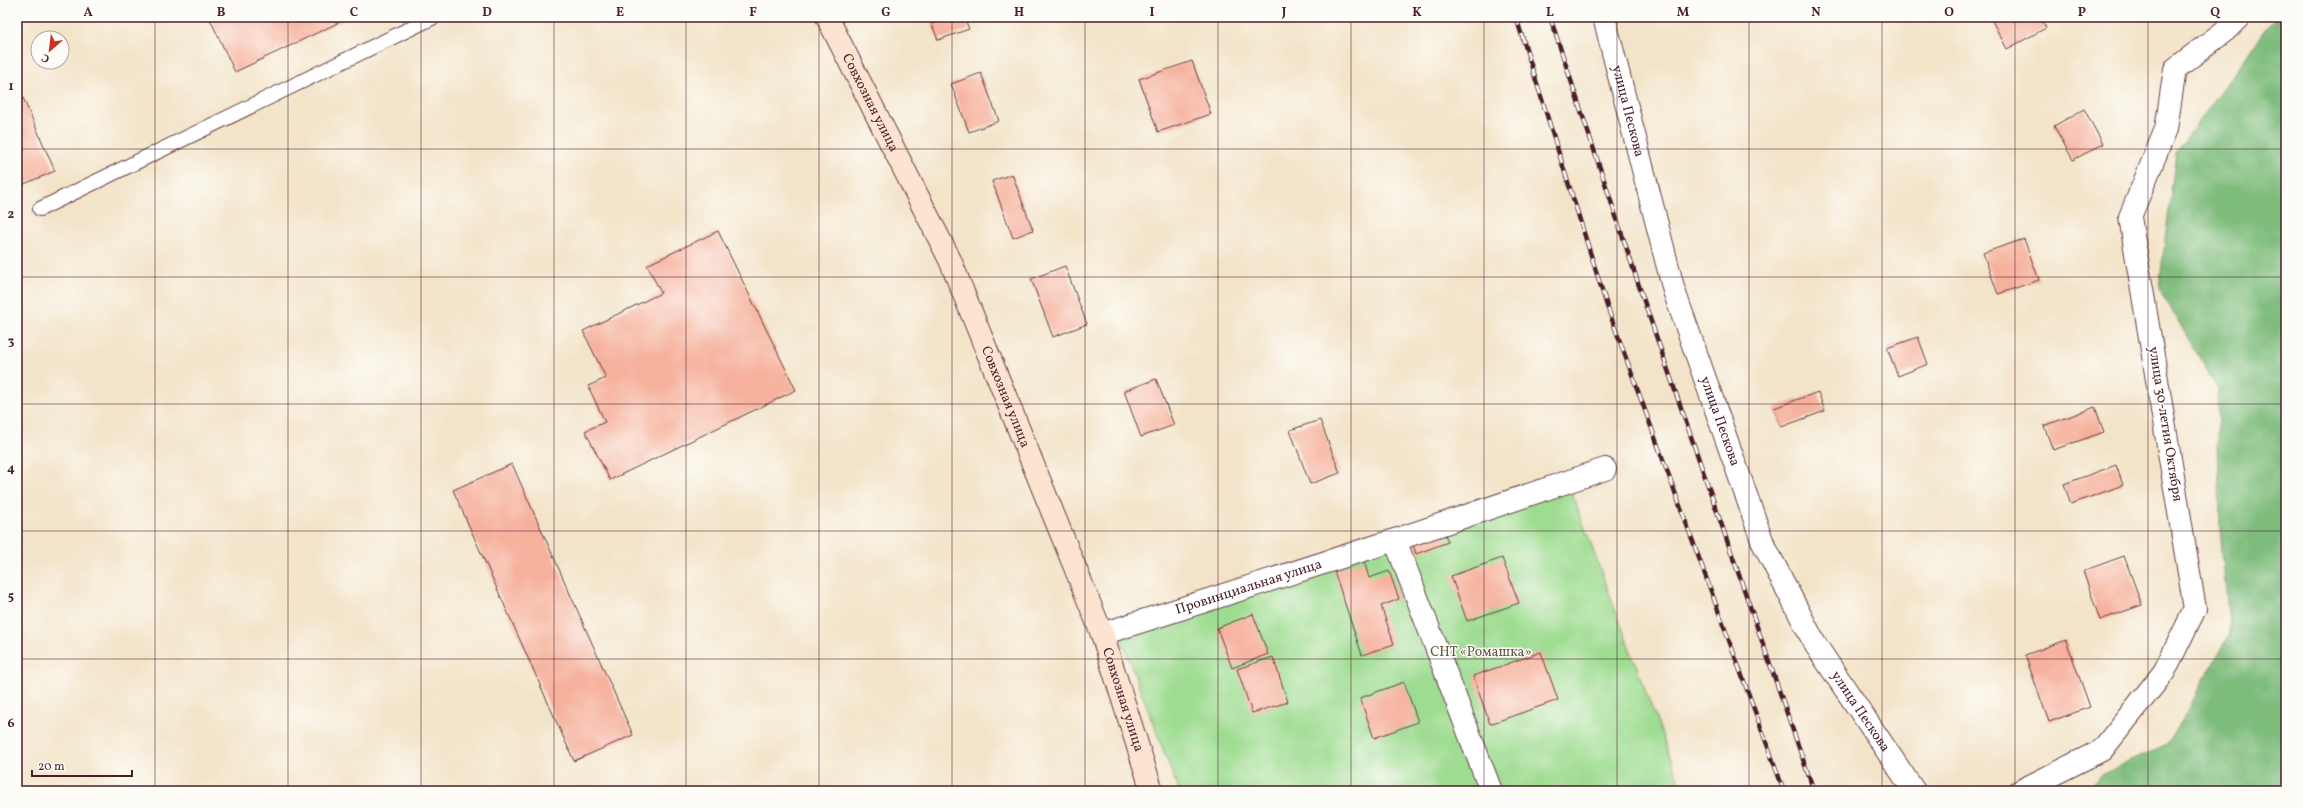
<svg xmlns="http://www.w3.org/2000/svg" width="2303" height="808" font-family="Vollkorn,serif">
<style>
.green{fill:#9edc91;stroke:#747e5e}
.forest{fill:#7ebc7b;stroke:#646e53}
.building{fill:#f6b19d}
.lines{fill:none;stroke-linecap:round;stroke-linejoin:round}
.lane-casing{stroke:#633d43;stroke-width:16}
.street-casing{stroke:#633d43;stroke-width:24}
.secondary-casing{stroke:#633d43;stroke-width:24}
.lane{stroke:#fff;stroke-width:14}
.street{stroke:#fff;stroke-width:22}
.secondary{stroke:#fde4d0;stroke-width:22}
.rail-casing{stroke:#4a1f2b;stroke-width:4.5}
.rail{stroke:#fdfcf7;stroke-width:3;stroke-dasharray:9;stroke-linecap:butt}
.grid{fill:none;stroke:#4a1f2b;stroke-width:1;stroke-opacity:0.55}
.labels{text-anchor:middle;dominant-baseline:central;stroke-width:3;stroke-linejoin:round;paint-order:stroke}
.street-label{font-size:14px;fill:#4a1f2b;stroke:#fdfcf7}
.park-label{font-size:14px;fill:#63584a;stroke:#fdfcf7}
.neatline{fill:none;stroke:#4a1f2b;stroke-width:1.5}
.grid-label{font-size:13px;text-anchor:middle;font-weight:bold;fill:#4a1f2b}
</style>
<rect width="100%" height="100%" fill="#fdfcf7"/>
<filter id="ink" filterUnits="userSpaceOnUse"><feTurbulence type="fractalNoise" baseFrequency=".025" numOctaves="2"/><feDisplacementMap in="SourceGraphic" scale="8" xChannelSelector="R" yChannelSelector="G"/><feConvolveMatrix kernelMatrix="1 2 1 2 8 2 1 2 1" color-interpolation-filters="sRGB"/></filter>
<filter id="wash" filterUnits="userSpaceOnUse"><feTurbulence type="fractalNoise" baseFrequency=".012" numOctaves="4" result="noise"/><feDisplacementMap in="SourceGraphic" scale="16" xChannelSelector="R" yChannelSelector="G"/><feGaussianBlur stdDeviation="0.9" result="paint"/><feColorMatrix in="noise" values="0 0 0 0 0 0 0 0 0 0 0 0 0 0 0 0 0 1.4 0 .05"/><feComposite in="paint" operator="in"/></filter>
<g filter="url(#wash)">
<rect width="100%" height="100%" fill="#f3e4c9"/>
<polygon class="green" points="1565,475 1683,791 1179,791 1118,631"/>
<polygon class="forest" points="2275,17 2286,17 2286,791 2088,791 2101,775 2169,743 2230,634 2220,530 2217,388 2159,288 2176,153"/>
<g id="blocks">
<g class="building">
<polygon points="209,17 345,17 346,19 235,72"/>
<polygon points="929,17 964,17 969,29 938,40"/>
<polygon points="1990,17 2040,17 2046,28 2007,49"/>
<polygon points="1192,61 1211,114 1158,132 1139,79"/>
<polygon points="981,73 999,121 969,132 951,84"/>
<polygon points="17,84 55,171 17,187"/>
<polygon points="2084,109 2103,144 2073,160 2054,126"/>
<polygon points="1012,174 1033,230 1013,238 992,181"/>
<polygon points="718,231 796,390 610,480 585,431 605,422 588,386 606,378 583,331 661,293 647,265"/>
<polygon points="2024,239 2039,280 1998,294 1983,253"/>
<polygon points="1065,266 1087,324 1053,337 1031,279"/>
<polygon points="1918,337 1928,364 1898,376 1887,348"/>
<polygon points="1156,379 1174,425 1141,437 1124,391"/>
<polygon points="1818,392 1825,411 1781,427 1774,408"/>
<polygon points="2095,407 2104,432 2053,450 2044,426"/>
<polygon points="1320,420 1340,473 1310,484 1290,430"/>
<polygon points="512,464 633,735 574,761 453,490"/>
<polygon points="2116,465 2123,485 2071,504 2064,484"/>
<polygon points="1443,529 1448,542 1416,554 1412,541"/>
<polygon points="2124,556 2142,605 2100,620 2083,571"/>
<polygon points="1502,558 1519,603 1467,621 1451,576"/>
<polygon points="1364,561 1369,578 1389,571 1399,599 1381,606 1394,644 1362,655 1334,571"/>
<polygon points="1253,614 1268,654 1232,668 1217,628"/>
<polygon points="2066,640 2090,707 2049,722 2025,655"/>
<polygon points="1541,652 1558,700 1490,724 1473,676"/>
<polygon points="1273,657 1288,702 1252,713 1237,669"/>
<polygon points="1404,682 1418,722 1374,738 1360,698"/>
<polygon points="1565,785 1567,791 1548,791"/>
</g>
</g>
</g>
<g filter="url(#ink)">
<use href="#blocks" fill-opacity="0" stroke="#633d43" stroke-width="1"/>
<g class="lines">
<defs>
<polyline id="lane" points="40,209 434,17"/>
<g id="street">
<path id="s1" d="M 1604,17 L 1674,291 L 1763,543 L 1815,644 L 1914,791"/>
<polyline points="1395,540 1491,791"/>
<path id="s2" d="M 1102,634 L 1395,540 L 1605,469"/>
<polyline points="2020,791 2102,750 2164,672 2195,609 2130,217 2166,129 2175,69 2226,30 2239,17"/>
</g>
<g id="secondary">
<path id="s3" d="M 827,17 L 950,260 L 1102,634 L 1152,791"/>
</g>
</defs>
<use href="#lane" class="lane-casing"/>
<use href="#street" class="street-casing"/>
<use href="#secondary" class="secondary-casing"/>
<use href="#lane" class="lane"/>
<use href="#street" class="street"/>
<use href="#secondary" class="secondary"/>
<defs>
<g id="rail">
<polyline points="1516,17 1607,306 1784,791"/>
<polyline points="1550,17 1645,304 1814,791"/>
</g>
</defs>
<use href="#rail" class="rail-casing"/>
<use href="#rail" class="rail"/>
</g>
</g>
<path class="grid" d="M 155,17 L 155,791M 288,17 L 288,791M 421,17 L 421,791M 554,17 L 554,791M 686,17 L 686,791M 819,17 L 819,791M 952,17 L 952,791M 1085,17 L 1085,791M 1218,17 L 1218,791M 1351,17 L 1351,791M 1484,17 L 1484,791M 1617,17 L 1617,791M 1749,17 L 1749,791M 1882,17 L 1882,791M 2015,17 L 2015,791M 2148,17 L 2148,791M 17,149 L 2286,149M 17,277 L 2286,277M 17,404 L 2286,404M 17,531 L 2286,531M 17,659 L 2286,659"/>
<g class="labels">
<g class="street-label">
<text stroke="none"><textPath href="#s3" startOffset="96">Совхозная улица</textPath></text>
<text stroke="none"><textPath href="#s1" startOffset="97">улица Пескова</textPath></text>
<text stroke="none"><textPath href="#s3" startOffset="420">Совхозная улица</textPath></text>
<text stroke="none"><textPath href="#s1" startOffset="421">улица Пескова</textPath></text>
<text transform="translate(2165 424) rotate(81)">улица 30-летия Октября</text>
<text stroke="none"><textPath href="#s2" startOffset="154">Провинциальная улица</textPath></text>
<text stroke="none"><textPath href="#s3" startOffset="745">Совхозная улица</textPath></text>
<text stroke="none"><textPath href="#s1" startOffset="745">улица Пескова</textPath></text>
</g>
<g class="park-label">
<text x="1481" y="652">СНТ «Ромашка»</text>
</g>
</g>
<rect width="2303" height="808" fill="none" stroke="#fdfcf7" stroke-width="44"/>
<g transform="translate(50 50) rotate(208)"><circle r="19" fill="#fdfcf7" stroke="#b5a4a5"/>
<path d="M0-3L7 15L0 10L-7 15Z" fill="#c8321e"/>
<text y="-6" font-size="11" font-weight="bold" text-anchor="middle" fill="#4a1f2b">С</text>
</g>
<path d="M32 770v6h100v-6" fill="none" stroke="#4a1f2b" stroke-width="2"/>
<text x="38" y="770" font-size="12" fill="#4a1f2b" stroke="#fdfcf7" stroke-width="3" paint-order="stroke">20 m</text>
<rect x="22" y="22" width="2259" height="764" class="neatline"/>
<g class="grid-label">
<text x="88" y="16">A</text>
<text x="221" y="16">B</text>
<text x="354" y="16">C</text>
<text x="487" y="16">D</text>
<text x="620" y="16">E</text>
<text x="753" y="16">F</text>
<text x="886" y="16">G</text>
<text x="1019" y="16">H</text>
<text x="1152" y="16">I</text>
<text x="1284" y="16">J</text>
<text x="1417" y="16">K</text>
<text x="1550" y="16">L</text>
<text x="1683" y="16">M</text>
<text x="1816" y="16">N</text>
<text x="1949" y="16">O</text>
<text x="2082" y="16">P</text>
<text x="2215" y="16">Q</text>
<text x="11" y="90">1</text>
<text x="11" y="218">2</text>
<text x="11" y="345">3</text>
<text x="11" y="472">4</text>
<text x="11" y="600">5</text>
<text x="11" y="727">6</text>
</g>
</svg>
